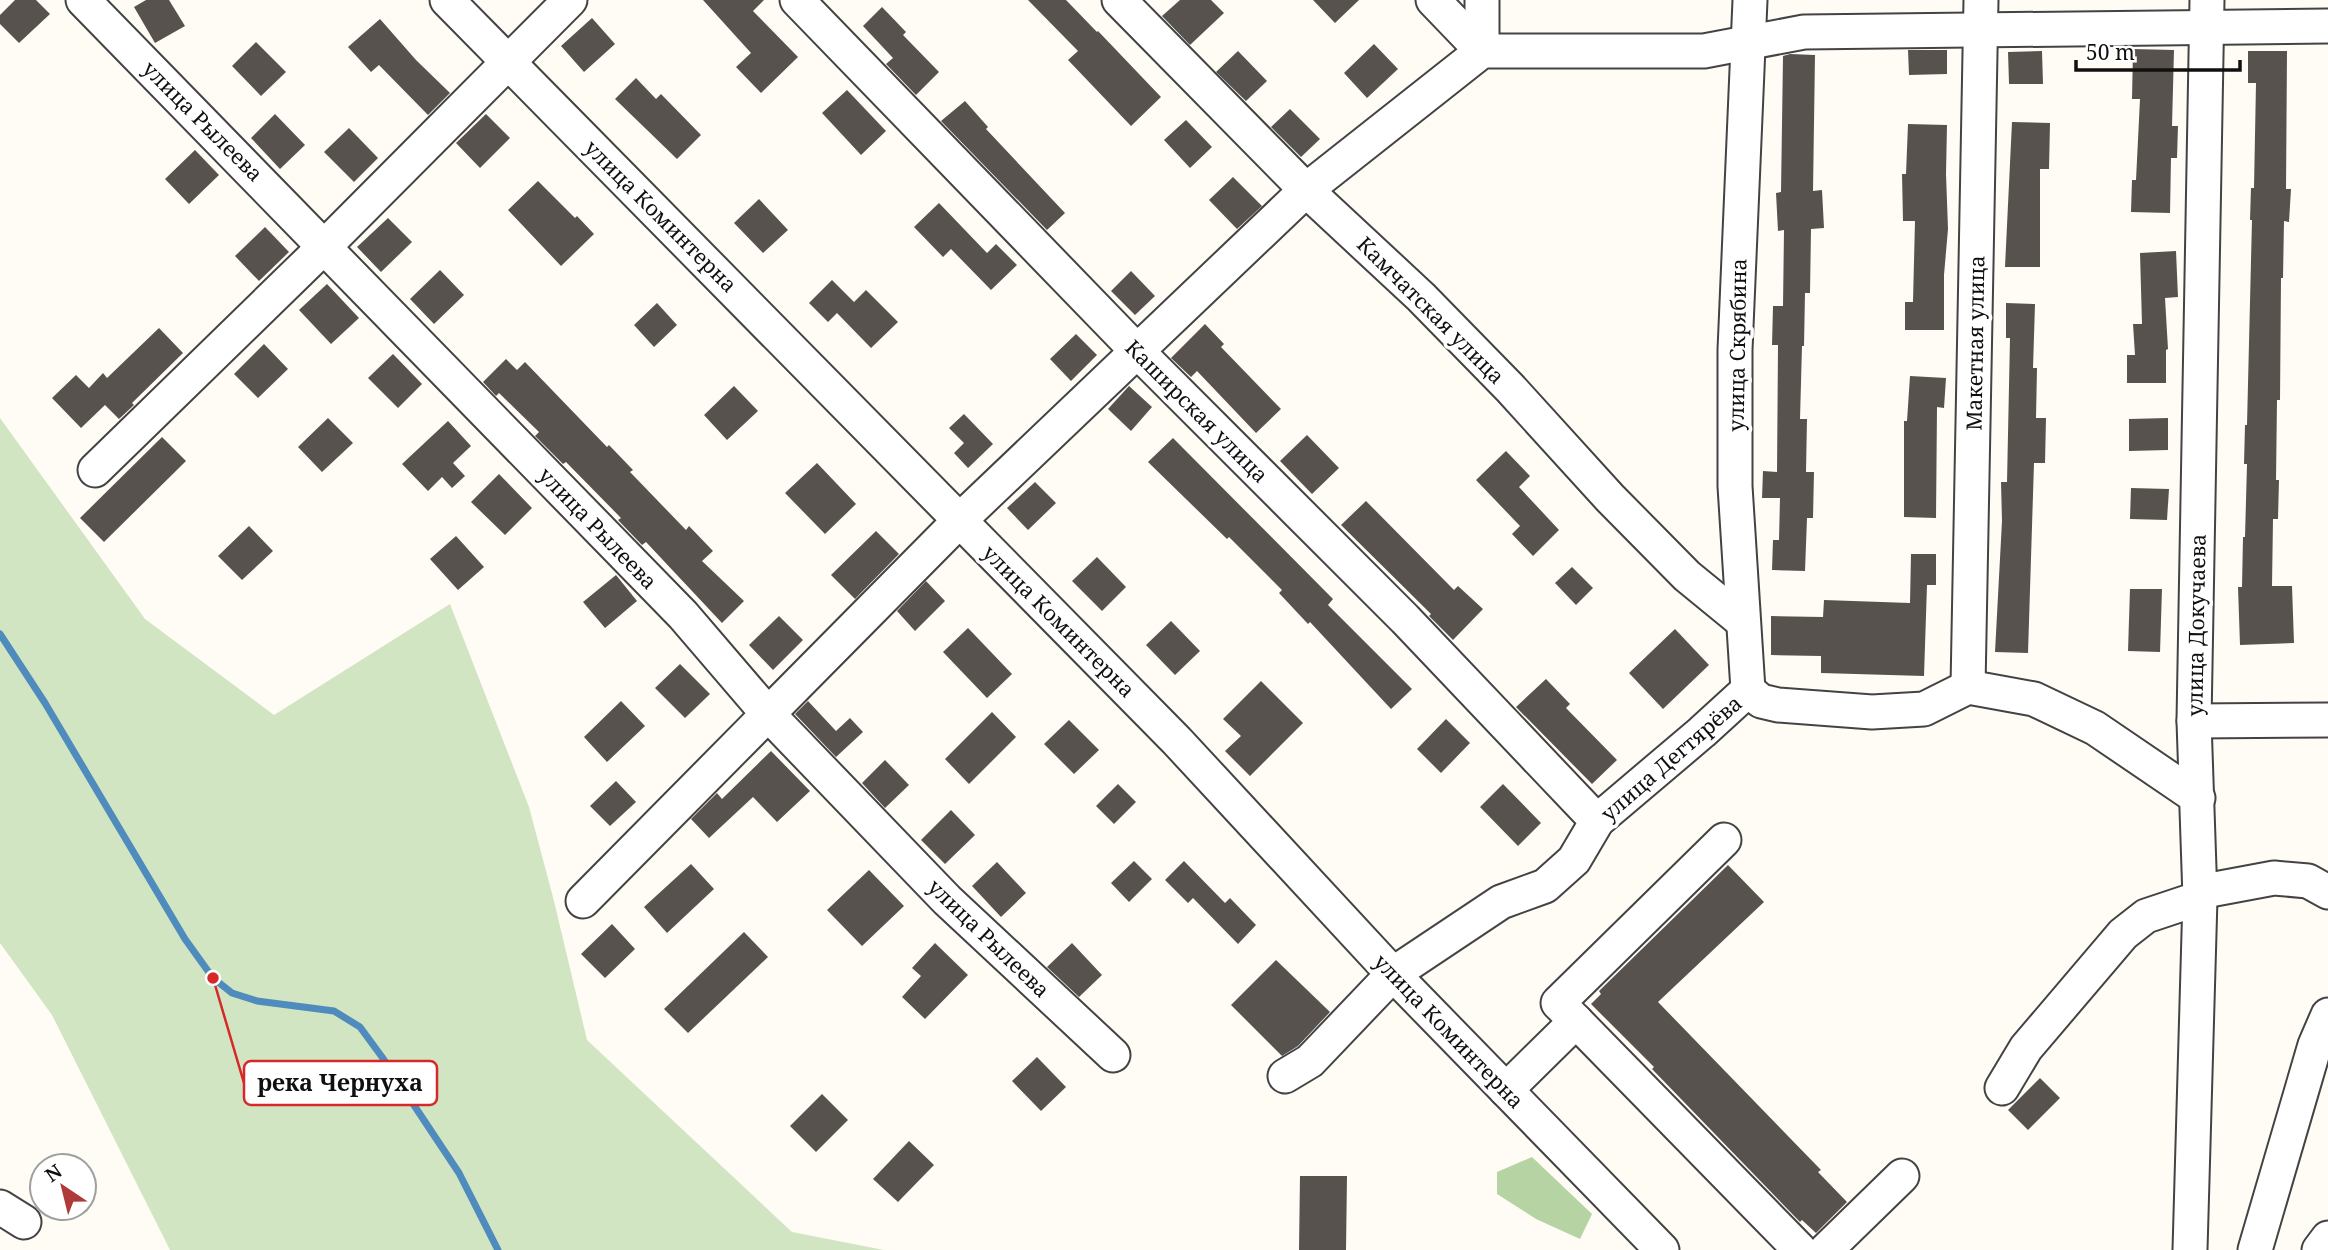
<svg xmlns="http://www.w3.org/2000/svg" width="2328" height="1250" font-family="'Noto Serif',serif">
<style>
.green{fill:#d2e5c2}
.forest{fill:#b6d4a3}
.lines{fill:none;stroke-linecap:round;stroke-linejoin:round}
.stream{stroke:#508bbd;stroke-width:7}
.building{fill:#58524e}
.minor-casing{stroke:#434343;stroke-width:37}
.minor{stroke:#fff;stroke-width:33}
.labels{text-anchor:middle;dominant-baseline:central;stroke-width:7;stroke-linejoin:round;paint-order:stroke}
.street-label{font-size:21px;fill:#101010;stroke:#fff}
.leader{fill:none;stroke:#d62828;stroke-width:2.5}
.callout-dot{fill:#d62828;stroke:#fff;stroke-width:2.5}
.callout{fill:#fff;stroke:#d62828;stroke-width:2.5}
.callout-label{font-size:23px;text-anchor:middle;font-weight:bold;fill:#101010}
</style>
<rect width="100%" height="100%" fill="#fefcf5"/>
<polygon class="green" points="0,418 145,619 274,715 450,604 529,807 554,901 587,1040 792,1232 884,1250 170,1250 52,1015 0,943"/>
<polygon class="forest" points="1532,1157 1592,1214 1580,1239 1536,1219 1497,1194 1497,1172"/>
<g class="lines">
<polyline class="stream" points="0,634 45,703 185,939 213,978 232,993 257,1001 334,1011 360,1027 382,1057 459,1173 498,1250"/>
</g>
<g class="building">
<polygon points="15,0 36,0 50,14 19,43 0,24 0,15"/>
<polygon points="146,0 169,0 185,26 155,43 134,7"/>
<polygon points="703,0 764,0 753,11 798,57 761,93 736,67 751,53"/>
<polygon points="1028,0 1066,0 1097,32 1098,31 1161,97 1131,126 1068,60 1078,51"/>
<polygon points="1180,0 1211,0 1224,13 1190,45 1162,16"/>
<polygon points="1313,0 1359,0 1335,23"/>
<polygon points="882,7 906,32 903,35 939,72 916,95 886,64 893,58 863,26"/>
<polygon points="592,18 615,44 584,72 561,46"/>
<polygon points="380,19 416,60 450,93 428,115 379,65 371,72 348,47"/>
<polygon points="256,42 286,72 261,96 232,66"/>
<polygon points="1374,44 1398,69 1367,98 1344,73"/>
<polygon points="2133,49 2174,50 2172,126 2178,126 2177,158 2171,158 2170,213 2131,212 2132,180 2136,180 2140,99 2132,99"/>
<polygon points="1908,50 1947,50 1947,74 1909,75"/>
<polygon points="1238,51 1267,81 1246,101 1216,72"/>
<polygon points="2042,51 2043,84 2009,84 2008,52"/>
<polygon points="2248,51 2287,51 2286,189 2291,189 2289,222 2284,221 2283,278 2281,278 2280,400 2277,400 2276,480 2279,480 2278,519 2273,519 2272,586 2292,586 2294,643 2240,645 2238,587 2242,587 2243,537 2245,537 2247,464 2244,464 2245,425 2247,425 2252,220 2250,220 2251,188 2254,188 2256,83 2248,83"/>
<polygon points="1790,54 1815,55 1813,191 1822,190 1824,228 1811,229 1810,293 1805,293 1804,346 1802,346 1800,419 1807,419 1806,472 1814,472 1813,518 1807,518 1805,571 1772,570 1773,540 1779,540 1780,498 1762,498 1763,471 1777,472 1778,345 1772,345 1773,306 1783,306 1784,230 1778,231 1776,193 1781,192 1783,56"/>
<polygon points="636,78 656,99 661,94 701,135 677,159 615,99"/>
<polygon points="847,90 886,131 861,155 822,113"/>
<polygon points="965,101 988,127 986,129 1065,213 1047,230 941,121"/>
<polygon points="1290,109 1320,139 1301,157 1271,127"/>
<polygon points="275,114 305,145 280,169 251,138"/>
<polygon points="486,114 510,138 480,168 456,143"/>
<polygon points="1186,120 1212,147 1190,168 1164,140"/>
<polygon points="2012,122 2050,123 2049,169 2040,169 2040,267 2005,267"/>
<polygon points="1908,124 1947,125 1946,174 1948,229 1944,275 1944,330 1905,330 1905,302 1913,302 1915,221 1903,221 1902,174 1906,174"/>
<polygon points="349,128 378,158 354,182 324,152"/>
<polygon points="195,150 219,175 189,204 165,179"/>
<polygon points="1233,177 1262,206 1237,229 1209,200"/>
<polygon points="538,181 575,218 577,216 594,234 561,266 508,210"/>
<polygon points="759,199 788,230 763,253 734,223"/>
<polygon points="939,203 987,253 996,244 1017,265 991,290 951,249 943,257 914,227"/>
<polygon points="388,218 412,242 381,272 357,247"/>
<polygon points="265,227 289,252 259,281 235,256"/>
<polygon points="2176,251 2178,297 2165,298 2168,349 2166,350 2166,383 2127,383 2127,355 2135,355 2133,324 2142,324 2140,253"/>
<polygon points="440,270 464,295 434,324 410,299"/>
<polygon points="1131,271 1155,296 1135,315 1111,291"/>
<polygon points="832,280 854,302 866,290 898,322 871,348 837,313 828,322 809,303"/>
<polygon points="327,284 359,318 331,344 299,310"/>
<polygon points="657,303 677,325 654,347 634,325"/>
<polygon points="2006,303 2035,304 2033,368 2037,368 2036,418 2046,418 2045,463 2034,463 2028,653 1995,652 2002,521 2001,482 2007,482 2010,338 2006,338"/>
<polygon points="1205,324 1224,344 1221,347 1281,409 1256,433 1197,371 1191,377 1171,358"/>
<polygon points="159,328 183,353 132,403 134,405 119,419 105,405 81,428 52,398 76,375 89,388 103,373 107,378"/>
<polygon points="1076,334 1097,355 1071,381 1050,359"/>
<polygon points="264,344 288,369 258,398 234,374"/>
<polygon points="393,354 422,384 398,408 368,378"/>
<polygon points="506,359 517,370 525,362 607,447 609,445 633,470 630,472 686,530 689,526 713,551 702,561 744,601 722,623 646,542 642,545 618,520 621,518 566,462 563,464 535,436 539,432 499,393 496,396 483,382"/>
<polygon points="1910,376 1946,378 1944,408 1937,407 1936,518 1904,517 1904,421 1907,421"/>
<polygon points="734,386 758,411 727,440 704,415"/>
<polygon points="1129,386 1152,407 1131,431 1108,409"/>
<polygon points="964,414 993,444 968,468 954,453 964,443 949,428"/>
<polygon points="328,418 353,443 322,472 298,447"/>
<polygon points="2168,418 2168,450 2129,451 2129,419"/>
<polygon points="448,421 471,446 453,463 465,476 452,488 442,477 428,491 402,464"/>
<polygon points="1307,435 1339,468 1312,494 1280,461"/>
<polygon points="162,437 186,461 104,542 80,518"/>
<polygon points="1173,438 1333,599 1328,605 1412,689 1391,709 1310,622 1308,624 1279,593 1282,590 1229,537 1227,539 1148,462"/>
<polygon points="1506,451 1530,476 1519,487 1559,530 1533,556 1512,534 1520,526 1476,480"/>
<polygon points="817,463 856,504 825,534 785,493"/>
<polygon points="499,474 532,508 505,535 471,502"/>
<polygon points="1035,482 1056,503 1028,530 1007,508"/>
<polygon points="2131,488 2169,489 2167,520 2130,519"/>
<polygon points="1366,501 1454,590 1458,586 1483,609 1453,640 1429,616 1431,614 1341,525"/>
<polygon points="249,526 273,551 242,580 218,556"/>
<polygon points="876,531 899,554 855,599 831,575"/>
<polygon points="456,536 484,567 458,590 430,559"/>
<polygon points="1911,554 1936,554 1936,585 1927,585 1924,676 1821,673 1821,656 1771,655 1771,616 1823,617 1824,600 1910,603"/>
<polygon points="1097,557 1126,587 1102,611 1072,581"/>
<polygon points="1572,567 1593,588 1576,605 1555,583"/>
<polygon points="616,575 637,601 605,628 583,602"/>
<polygon points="926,581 945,601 915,631 897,611"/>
<polygon points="2130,589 2162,589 2160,652 2128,651"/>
<polygon points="779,616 803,640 773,670 749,645"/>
<polygon points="1171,621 1200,651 1175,675 1146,645"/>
<polygon points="968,628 1012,674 987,698 943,652"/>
<polygon points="1675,629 1709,665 1663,709 1629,673"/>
<polygon points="680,664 710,694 685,718 655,688"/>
<polygon points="1546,679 1570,704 1566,708 1617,760 1592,784 1516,707"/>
<polygon points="1261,681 1303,723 1250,776 1225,751 1241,736 1223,719"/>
<polygon points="621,701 645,726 607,762 584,737"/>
<polygon points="808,701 836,731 850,718 863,732 836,757 795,714"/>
<polygon points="992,712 1016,737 969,784 945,759"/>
<polygon points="1446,719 1470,743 1441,773 1417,749"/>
<polygon points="1069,720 1099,750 1074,774 1044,744"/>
<polygon points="771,751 810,791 777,822 753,797 709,838 691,819 717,793 722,799"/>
<polygon points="885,760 909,785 885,808 862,783"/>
<polygon points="616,781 636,802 610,826 590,806"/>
<polygon points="1118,784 1136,802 1114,824 1096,806"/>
<polygon points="1503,784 1541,823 1518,846 1480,807"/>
<polygon points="951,810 975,835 945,864 921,840"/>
<polygon points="1134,861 1152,879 1129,902 1111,883"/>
<polygon points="1184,861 1225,903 1230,898 1256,925 1238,944 1193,898 1188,903 1165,880"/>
<polygon points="997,862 1026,893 1001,917 972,886"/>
<polygon points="691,864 714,889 667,933 644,907"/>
<polygon points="1728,865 1764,902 1658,1002 1821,1170 1818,1172 1847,1202 1816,1233 1802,1220 1800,1222 1652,1069 1654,1067 1591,1004 1601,994 1599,991"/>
<polygon points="869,870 904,906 862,946 827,910"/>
<polygon points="612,924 635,949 605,978 581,954"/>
<polygon points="744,932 768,957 688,1033 664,1009"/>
<polygon points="935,943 968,975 925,1019 902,997 921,976 912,968"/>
<polygon points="1072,943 1102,975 1079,997 1047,967"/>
<polygon points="1276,960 1330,1012 1298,1046 1282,1056 1231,1005"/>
<polygon points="1037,1057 1066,1087 1041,1111 1012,1081"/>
<polygon points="2040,1078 2060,1098 2028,1130 2008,1110"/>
<polygon points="822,1094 848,1120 816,1152 790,1126"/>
<polygon points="909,1141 934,1165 898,1202 873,1179"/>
<polygon points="1300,1176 1347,1176 1346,1250 1299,1250"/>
</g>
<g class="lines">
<defs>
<g id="minor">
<polyline points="83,0 683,615 767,713 947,900 1113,1055"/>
<polyline points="447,0 1177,741 1393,974 1662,1250"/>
<polyline points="797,0 1137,351 1405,619 1597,821"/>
<polyline points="1119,0 1306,190 1421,297 1510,388 1610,498 1687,576 1742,621"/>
<polyline points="1433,0 1482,51"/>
<polyline points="1482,51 1482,0"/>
<polyline points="95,470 325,246 570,0"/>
<polyline points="1968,687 1981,0"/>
<polyline points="1748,690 1735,486 1735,350 1750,0"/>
<polyline points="2194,721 2328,720"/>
<polyline points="2199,892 2274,878 2308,881 2328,892"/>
<polyline points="583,901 960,520 1306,190 1482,51 1704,51 1804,32 2328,26"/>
<polyline points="1576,1021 1558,1003 1724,840"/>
<polyline points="1285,1076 1310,1061 1393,974 1501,902 1545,886 1574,860 1597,821 1702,732 1748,690 1761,701 1778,705 1872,712 1924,709 1968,687 2034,699 2095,728 2198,798"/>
<polyline points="2002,1088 2026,1048 2123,934 2146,916 2200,898"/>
<polyline points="1506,1090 1576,1021 1800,1250"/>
<polyline points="0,1207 24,1222"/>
<polyline points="1826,1250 1902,1176"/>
<polyline points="2190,1250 2200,898 2194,721 2207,0"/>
<polyline points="2255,1250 2315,1045 2328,1015"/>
<polyline points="2319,1250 2328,1238"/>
</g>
</defs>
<use href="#minor" class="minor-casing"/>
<use href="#minor" class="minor"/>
</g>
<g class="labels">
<g class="street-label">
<text transform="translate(203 121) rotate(45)">улица Рылеева</text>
<text transform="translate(661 216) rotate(45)">улица Коминтерна</text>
<text transform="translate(1431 310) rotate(45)">Камчатская улица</text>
<text transform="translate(1975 343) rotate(-89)">Макетная улица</text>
<text transform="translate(1737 345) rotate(-89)">улица Скрябина</text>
<text transform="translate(1197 411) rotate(45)">Каширская улица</text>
<text transform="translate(598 528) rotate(46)">улица Рылеева</text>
<text transform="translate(1059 621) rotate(45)">улица Коминтерна</text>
<text transform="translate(2196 625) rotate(-89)">улица Докучаева</text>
<text transform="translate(1671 758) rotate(-41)">улица Дегтярёва</text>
<text transform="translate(989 938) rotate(44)">улица Рылеева</text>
<text transform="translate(1449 1031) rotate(46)">улица Коминтерна</text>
</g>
</g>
<path class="leader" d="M213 978L244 1083"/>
<circle class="callout-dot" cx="213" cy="978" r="7"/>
<rect class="callout" x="244" y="1061" width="193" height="44" rx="7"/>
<g class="callout-label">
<text x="340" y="1091">река Чернуха</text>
</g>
<g transform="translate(63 1187) rotate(325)"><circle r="33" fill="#ffffff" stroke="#9f9f9f" stroke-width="2"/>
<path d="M0-5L12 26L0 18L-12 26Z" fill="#af3a39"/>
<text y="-10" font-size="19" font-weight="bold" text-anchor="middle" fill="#101010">N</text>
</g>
<path d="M2076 60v10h164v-10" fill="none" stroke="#101010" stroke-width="3.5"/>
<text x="2086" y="60" font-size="21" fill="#101010" stroke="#ffffff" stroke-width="5" paint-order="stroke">50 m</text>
</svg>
